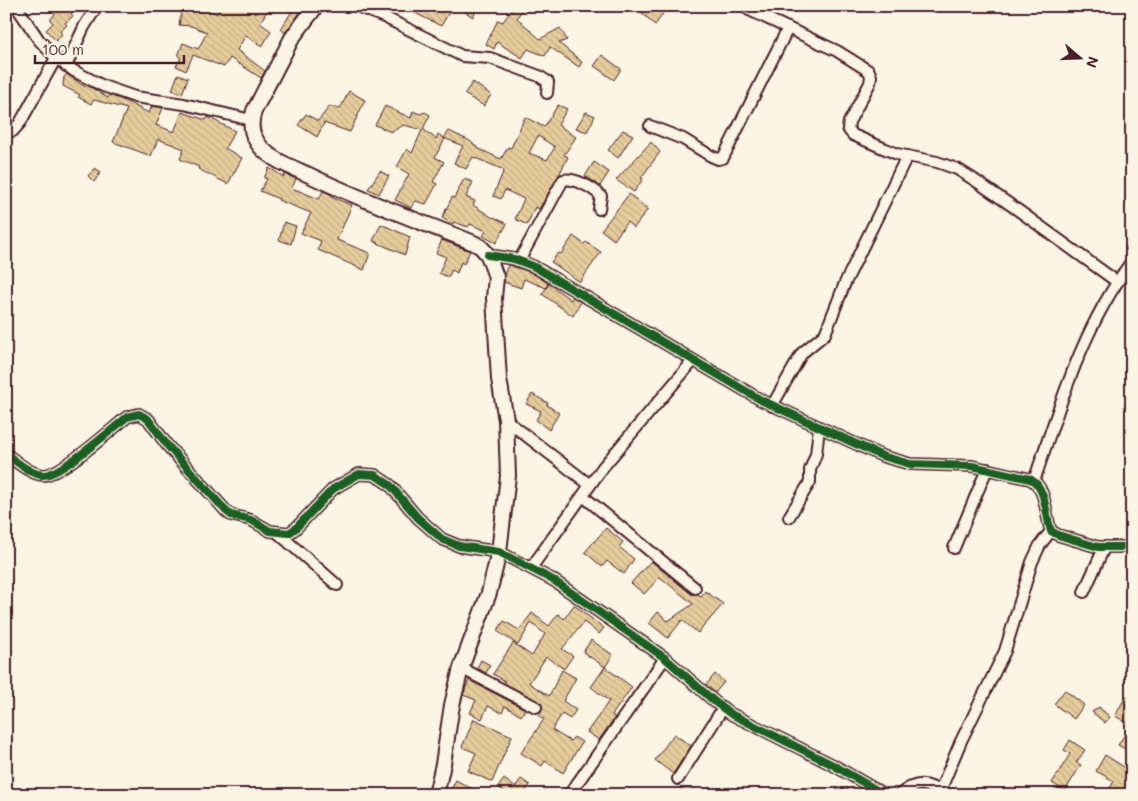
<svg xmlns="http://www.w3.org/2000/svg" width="1138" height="801" font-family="Mali,sans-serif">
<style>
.building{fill:url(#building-back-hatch);stroke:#4a1f2b;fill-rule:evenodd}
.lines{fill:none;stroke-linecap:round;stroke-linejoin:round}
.minor-casing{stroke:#4a1f2b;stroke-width:14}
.major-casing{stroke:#4a1f2b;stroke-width:18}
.minor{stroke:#fcf5e5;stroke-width:10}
.major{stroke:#fcf5e5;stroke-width:14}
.cycleway-casing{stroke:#fcf5e5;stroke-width:11}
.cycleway{stroke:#1b5e20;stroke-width:8}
</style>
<defs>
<pattern id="building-back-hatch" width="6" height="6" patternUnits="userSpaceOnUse" patternTransform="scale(1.25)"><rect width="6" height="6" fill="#e5cd9c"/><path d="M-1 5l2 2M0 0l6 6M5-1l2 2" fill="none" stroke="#c6b087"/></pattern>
</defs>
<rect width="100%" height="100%" fill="#fcf5e5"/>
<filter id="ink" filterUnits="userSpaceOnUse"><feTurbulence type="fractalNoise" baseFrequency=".02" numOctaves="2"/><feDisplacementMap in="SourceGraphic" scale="10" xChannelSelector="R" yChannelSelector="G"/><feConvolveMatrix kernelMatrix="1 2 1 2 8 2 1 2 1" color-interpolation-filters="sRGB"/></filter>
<g filter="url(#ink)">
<g class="building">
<polygon points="59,6 78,6 71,14 73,16 65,23 67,25 60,32 62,34 56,41 46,30 53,23 50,20 55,14 53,12"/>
<polygon points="182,6 201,6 217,14 222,6 270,6 260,23 271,31 262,47 246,35 237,50 265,71 261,78 230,58 224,67 193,55 186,71 176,66 181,58 178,56 183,43 198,49 207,32 191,26 179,25"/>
<polygon points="285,6 305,6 285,33 281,29 292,11"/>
<polygon points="419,6 453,6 441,26 413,12"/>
<polygon points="456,6 478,6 473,17"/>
<polygon points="515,6 524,6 517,18 540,39 560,28 567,40 559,43 582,62 579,67 550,47 545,56 528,49 522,58 497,42 494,49 486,44 498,20 503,22 511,10 513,10"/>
<polygon points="647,6 653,6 663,14 655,25 642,13"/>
<polygon points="602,55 621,69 614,80 594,66"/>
<polygon points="67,74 85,87 87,85 108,98 109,95 125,101 149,113 152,106 163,108 156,125 174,132 182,112 206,120 208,117 235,131 225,148 242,158 228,184 198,169 199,167 180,159 184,149 158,139 151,156 113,142 127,109 94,100 91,104 78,97 80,95 63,86 64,77"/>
<polygon points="178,74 188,78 182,94 172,90"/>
<polygon points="473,82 491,95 484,106 464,94"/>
<polygon points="349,91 365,100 350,132 324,123 317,137 298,125 306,114 318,121 330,106 340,109"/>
<path d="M 558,105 L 567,109 L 558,125 L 576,137 L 564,155 L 568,157 L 560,173 L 539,209 L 535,207 L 527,225 L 515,219 L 524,199 L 505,190 L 501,199 L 493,196 L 504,170 L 473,157 L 466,169 L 454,163 L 463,146 L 444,138 L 449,131 L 470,141 L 479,149 L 501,159 L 508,147 L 511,148 L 525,117 L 544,127 ZM 538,136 L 555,147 L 547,160 L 529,153 Z"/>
<polygon points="385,106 411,118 413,111 420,114 425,112 430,115 423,129 436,139 438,134 445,139 435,157 444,162 433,182 437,184 426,204 415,201 411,208 395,200 409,174 397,167 407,149 412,153 422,130 404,125 391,132 375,125"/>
<polygon points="586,112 595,116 587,132 576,128"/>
<polygon points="623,130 633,135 618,158 608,150"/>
<polygon points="651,142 660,152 641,178 643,179 634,192 616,180"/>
<polygon points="594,162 609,172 600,186 585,176"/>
<polygon points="95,168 101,172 94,182 88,176"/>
<polygon points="269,168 284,177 285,174 296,179 292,188 319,199 323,191 332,195 331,197 352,205 337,240 370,253 364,270 318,250 321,241 301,233 311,213 278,200 279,199 260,191 267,179 264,178"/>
<polygon points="380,171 389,176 379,194 368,189"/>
<polygon points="464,179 473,182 466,197 475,201 473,205 493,218 494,217 507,224 496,243 483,236 486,231 470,224 468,227 454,222 453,224 442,218 452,197 454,198"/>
<polygon points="629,194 648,209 634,228 627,222 614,240 601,230"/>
<polygon points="284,222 296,226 291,244 279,240"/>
<polygon points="381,224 410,237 405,255 373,241"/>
<polygon points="573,236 584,244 586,242 601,252 580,282 551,262 558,253 561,254"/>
<polygon points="442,240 470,251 464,264 461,262 457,273 452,270 448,277 439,273 446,257 436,253"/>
<polygon points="508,265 530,272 548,283 546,288 524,279 521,288 504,282 504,275"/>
<polygon points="549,284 571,300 573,297 581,302 573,316 542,294"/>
<polygon points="532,394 548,403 547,405 559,413 549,430 536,420 541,411 526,404"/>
<polygon points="606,528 623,542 619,547 634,559 624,574 607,561 602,567 585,552"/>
<polygon points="651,561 691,594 698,594 701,597 705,591 723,604 698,633 682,620 668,638 649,623 658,612 668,621 693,604 660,577 644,594 631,583"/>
<polygon points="574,605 604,628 599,634 584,622 562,649 573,656 564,669 546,657 529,683 549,696 562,670 576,678 563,701 576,710 570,719 562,714 552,730 570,741 574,737 582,742 563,773 545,761 542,766 521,753 544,719 539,716 543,709 541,703 504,683 505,681 493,674 513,643 532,656 545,634 531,623 518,645 497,631 504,621 519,630 532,613 549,626 558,614 564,619"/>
<polygon points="591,640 613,655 605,667 583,652"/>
<polygon points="481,660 490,665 486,673 477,668"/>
<polygon points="605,667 632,687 612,715 615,717 599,740 587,732 609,701 591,687"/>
<polygon points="715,674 724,682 715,693 706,685"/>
<polygon points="469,680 480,686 525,709 521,716 505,706 502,713 488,706 482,719 470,713 476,700 463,695"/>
<polygon points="1065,690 1084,705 1074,719 1054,704"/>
<polygon points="1126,696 1132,699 1132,753 1118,745 1131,725 1115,716"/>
<polygon points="1099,707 1110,717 1105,723 1092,712"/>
<polygon points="474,719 512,736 492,782 468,771 476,753 462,747"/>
<polygon points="674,734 691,746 673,774 655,760"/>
<polygon points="1070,740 1085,750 1076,763 1081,765 1065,791 1052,783 1070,754 1064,750"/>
<polygon points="1105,755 1132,772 1132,785 1126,795 1106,795 1114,781 1096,771"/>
<polygon points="504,779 515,787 521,779 530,785 524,793 526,795 509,795 498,787"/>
<polygon points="456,780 483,795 448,795"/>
</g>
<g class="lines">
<defs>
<g id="minor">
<polyline points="16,6 39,40 56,58 74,71 103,86 135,97 184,104 251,120"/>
<polyline points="357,6 384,17 462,56 490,58 539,76 548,82 547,93"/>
<polyline points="746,6 749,10 837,51 869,71 871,76 870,83 849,122 848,129 853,135 897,154 937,162 957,169 973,179 1015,208 1116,281"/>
<polyline points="66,66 84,27 97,6"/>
<polyline points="650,126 683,139 711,156 718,159 723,158 788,28"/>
<polyline points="6,133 13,131 20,123 56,58"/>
<path d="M 488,255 L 514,259 L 533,266 L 761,400 L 882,456 L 910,464 L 972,466 L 1030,479 C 1047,487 1045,515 1051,531 L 1058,535 L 1098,547 L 1132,547"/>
<path d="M 519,261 L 563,180 C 574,177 593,188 601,196 L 599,209"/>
<polyline points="772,406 802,353 825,334 845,283 907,156"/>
<polyline points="506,420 590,485"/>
<path d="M 6,454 C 17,462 30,474 43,475 C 60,476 112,429 127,417 L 139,414 L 148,419 L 167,445 L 226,511 L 231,515 L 251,520 L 270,531 L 289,533 L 296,528 L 333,489 L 359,474 L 375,475 L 390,485 L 418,518 L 442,539 L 459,546 L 499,552 L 553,580 L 665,658 L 715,702 L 731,714 L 833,765 L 885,795"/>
<path d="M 1034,481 C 1060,405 1083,326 1132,261"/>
<polyline points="583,496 695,588"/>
<polyline points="789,517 810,482 810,470 816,454 819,428"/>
<polyline points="278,533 337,585"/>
<polyline points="954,548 987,469"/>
<polyline points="531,568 603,467 693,361"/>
<polyline points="1084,592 1104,548"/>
<polyline points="461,668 536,707"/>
<polyline points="678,779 723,708"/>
<polyline points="940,791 961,741 1005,651 1032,562 1040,545 1051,531"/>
<polyline points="569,795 665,658"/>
<path d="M 899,795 C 919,779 926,784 948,795"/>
</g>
<path id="major" d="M 316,6 L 292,38 L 254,111 C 251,120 250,131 256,140 C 265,158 291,167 309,175 C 363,201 419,221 474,243 L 481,247 L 488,255 L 496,277 L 494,298 L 499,379 L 506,420 L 508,476 L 499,552 L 489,593 L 461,668 L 452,705 L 443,764 L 436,795"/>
</defs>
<use href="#minor" class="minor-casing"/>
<use href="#major" class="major-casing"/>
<use href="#minor" class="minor"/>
<use href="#major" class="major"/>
<defs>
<g id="cycleway">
<path d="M 488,255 L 514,259 L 533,266 L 761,400 L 882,456 L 910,464 L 972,466 L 1030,479 C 1047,487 1045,515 1051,531 L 1058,535 L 1098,547 L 1132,547"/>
<path d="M 6,454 C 17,462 30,474 43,475 C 60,476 112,429 127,417 L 139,414 L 148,419 L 167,445 L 226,511 L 231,515 L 251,520 L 270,531 L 289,533 L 296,528 L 333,489 L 359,474 L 375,475 L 390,485 L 418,518 L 442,539 L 459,546 L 499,552 L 553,580 L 665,658 L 715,702 L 731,714 L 833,765 L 885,795"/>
</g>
</defs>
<use href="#cycleway" class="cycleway-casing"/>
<use href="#cycleway" class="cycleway"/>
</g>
</g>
<rect width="1138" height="801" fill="none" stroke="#fcf5e5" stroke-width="25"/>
<rect x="12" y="12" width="1113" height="776" fill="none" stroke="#4a1f2b" stroke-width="2" filter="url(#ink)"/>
<g transform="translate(1080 58) rotate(109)" stroke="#fcf5e5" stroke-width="4" paint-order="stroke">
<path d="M0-4L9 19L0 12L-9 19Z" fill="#4a1f2b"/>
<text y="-8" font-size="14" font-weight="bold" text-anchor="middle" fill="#4a1f2b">N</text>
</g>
<path d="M35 55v8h149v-8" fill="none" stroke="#4a1f2b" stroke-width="2.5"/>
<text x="42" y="55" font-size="15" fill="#4a1f2b" stroke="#fcf5e5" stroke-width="4" paint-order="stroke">100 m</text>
</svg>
